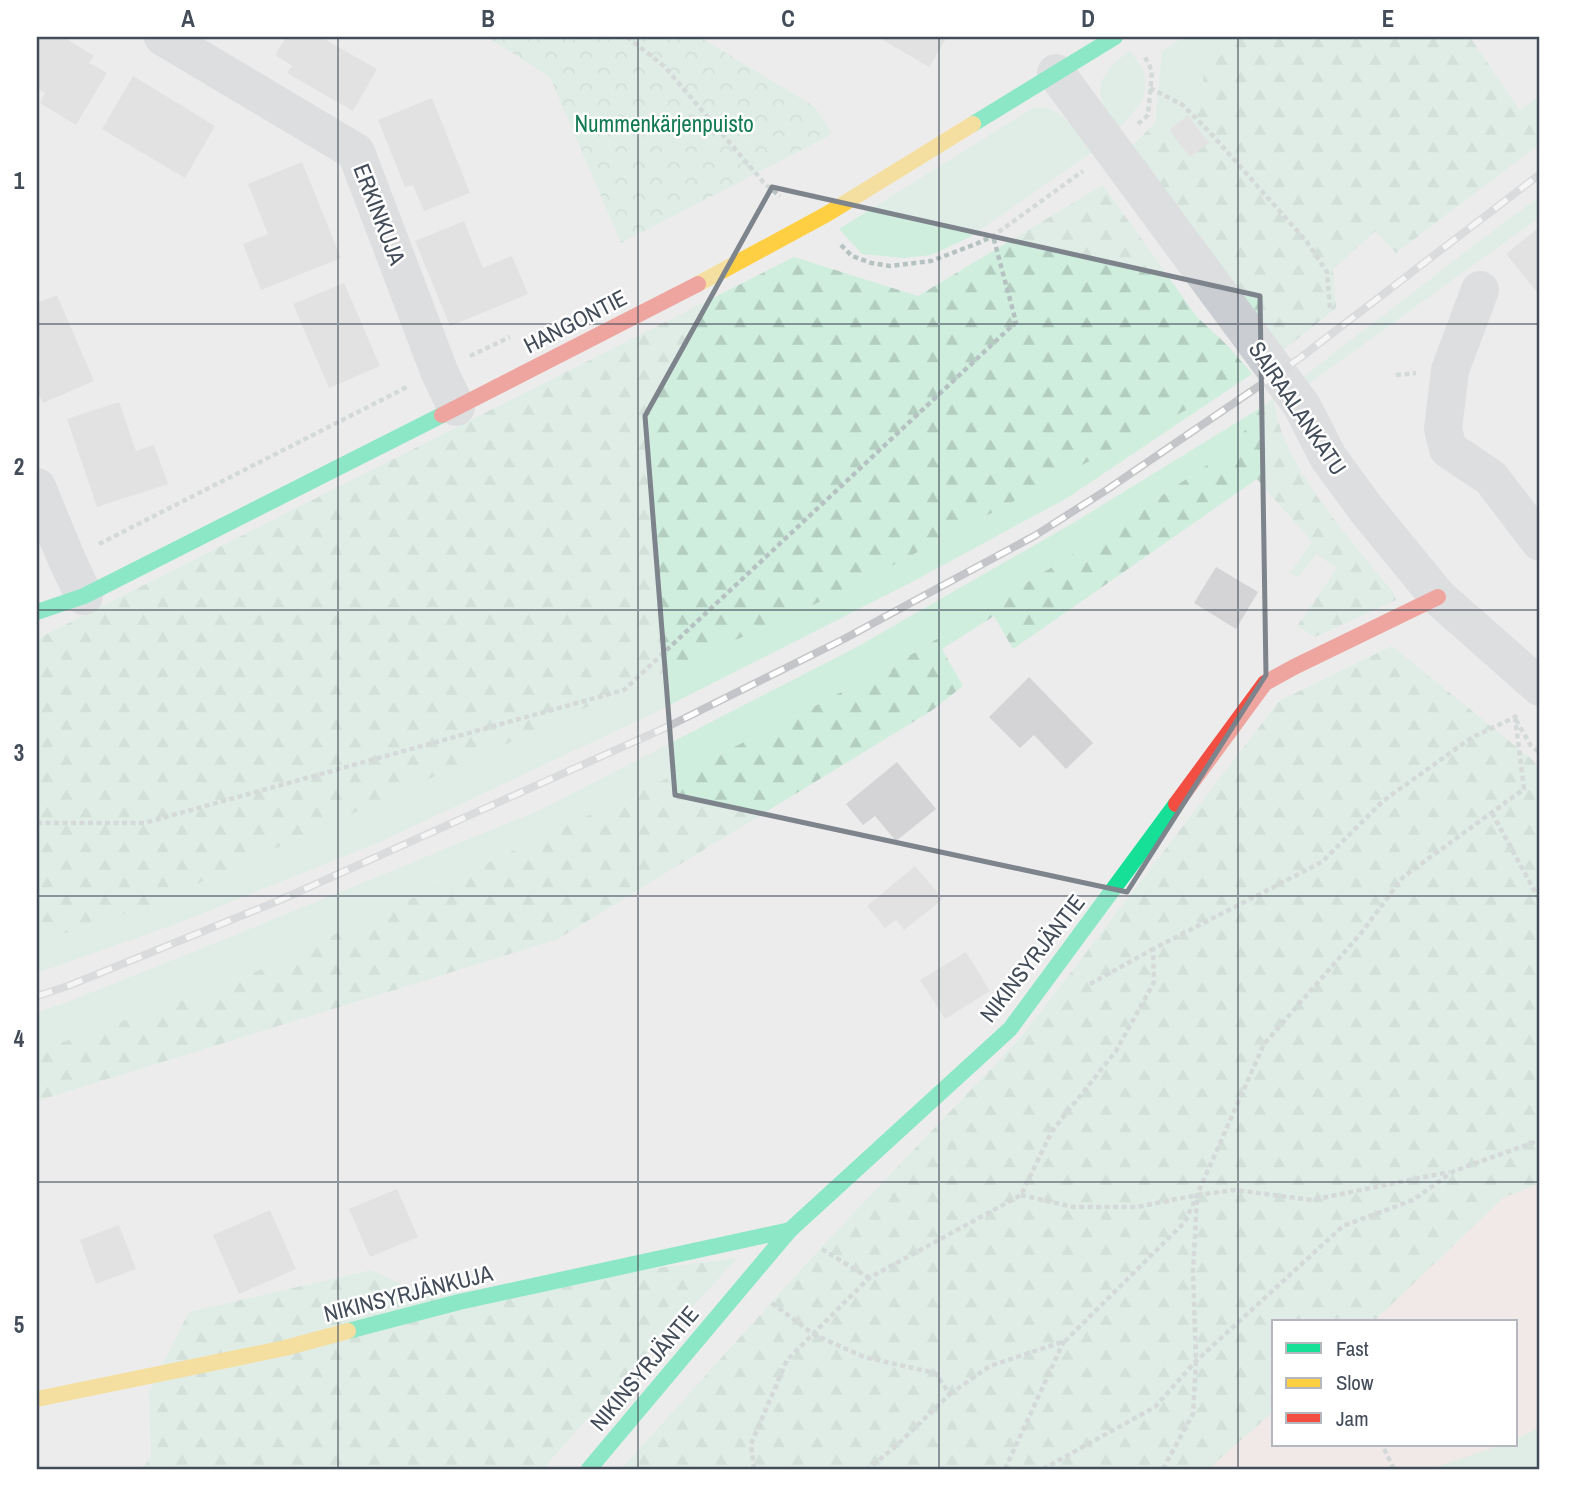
<svg xmlns="http://www.w3.org/2000/svg" width="1577" height="1506" font-family="'Archivo Narrow',sans-serif">
<style>
.medical{fill:#f5e5e1}
.green{fill:#cfeede}
.forest{fill:url(#forest-firs)}
.park{fill:url(#park-crowns)}
.building{fill:#d4d4d7}
.lines{fill:none;stroke-linecap:round;stroke-linejoin:round}
.path{stroke:#b6c2c1;stroke-width:4.5;stroke-dasharray:5 3.5;stroke-linecap:butt}
.street{stroke:#cacdd1;stroke-width:38}
.fast{stroke:#16e098;stroke-width:16}
.slow{stroke:#ffcf43;stroke-width:16}
.jam{stroke:#f24e42;stroke-width:16}
.rail-casing{stroke:#c3c5c8;stroke-width:8}
.rail{stroke:#fff;stroke-width:5;stroke-dasharray:16;stroke-linecap:butt}
.marked{fill:none;stroke:#7e848c;stroke-width:5;stroke-linejoin:round}
.grid{fill:none;stroke:#434c59;stroke-width:2;stroke-opacity:0.55}
.labels{text-anchor:middle;dominant-baseline:central;stroke-width:5;stroke-linejoin:round;paint-order:stroke}
.park-label{font-size:23px;fill:#137b53;stroke:#fff}
.street-label{font-size:23px;fill:#434c59;stroke:#fff}
.neatline{fill:none;stroke:#434c59;stroke-width:2.5}
.grid-label{font-size:23px;text-anchor:middle;font-weight:bold;fill:#434c59}
</style>
<defs>
<pattern id="forest-firs" width="22" height="20" patternUnits="userSpaceOnUse" patternTransform="scale(1.75)"><rect width="22" height="20" fill="#cfeede"/><path d="M5 1l3.5 6h-7zM16 11l3.5 6h-7z" fill="#b3cec1"/></pattern>
<pattern id="park-crowns" width="20" height="18" patternUnits="userSpaceOnUse" patternTransform="scale(1.75)"><rect width="20" height="18" fill="#cfeede"/><path d="M2 6a3 3 0 1 1 6 0M12 15a3 3 0 1 1 6 0" fill="none" stroke="#b3cec1"/></pattern>
</defs>
<rect width="100%" height="100%" fill="#edecec"/>
<polygon class="medical" points="1540,1183 1540,1469 1208,1469 1274,1411 1274,1445 1516,1445 1516,1322 1373,1322 1503,1198"/>
<g class="green">
<polygon points="1184,37 1225,37 1203,57 1204,95 1188,115 1169,130 1155,123 1162,51"/>
<path d="M 1130,50 C 1134,57 1142,66 1144,74 C 1151,98 1131,116 1116,131 C 1094,89 1092,81 1130,50 Z"/>
<path d="M 1044,107 C 1068,115 1080,132 1095,150 L 970,237 L 931,255 L 904,258 L 862,254 L 839,229 L 1033,108 Z"/>
<polygon points="1540,197 1540,217 1304,387 1299,380 1507,220"/>
<polygon points="1243,380 1067,498 910,583 650,715 382,841 173,925 37,973 37,942 144,908 846,590"/>
<polygon points="1262,407 1231,449 1100,537 914,653 772,729 236,981 37,1051 37,1012 62,1004 230,937 542,809 855,648 1073,523"/>
<polygon points="1540,1427 1540,1467 1536,1469 1431,1469 1501,1445 1516,1445 1516,1439"/>
</g>
<g class="forest">
<polygon points="1225,37 1470,37 1520,111 1540,95 1540,144 1396,253 1376,231 1333,269 1336,308 1276,356 1131,147 1155,123 1169,130 1188,115 1204,95 1203,57"/>
<polygon points="1103,185 1197,317 1228,346 1252,374 1243,380 846,590 144,908 37,942 37,639 794,257 918,296"/>
<path d="M 1273,399 C 1276,411 1279,425 1283,436 C 1306,491 1356,547 1394,593 L 1396,600 L 1315,637 L 1297,626 L 1337,568 L 1316,554 L 1298,577 L 1290,573 L 1312,542 L 1257,479 L 1013,649 L 994,616 L 942,649 L 963,686 L 931,711 L 558,939 L 37,1101 L 37,1051 L 236,981 L 772,729 L 914,653 L 1100,537 L 1231,449 L 1262,407 Z"/>
<polygon points="1392,646 1540,766 1540,1183 1503,1198 1373,1322 1274,1322 1274,1411 1208,1469 621,1469 826,1242 1023,1035 1279,701"/>
<polygon points="738,1258 577,1430 543,1469 141,1469 151,1458 149,1392 189,1312 371,1270 427,1296"/>
</g>
<polygon class="park" points="487,37 700,37 815,107 832,134 621,243 550,77"/>
<g class="building">
<polygon points="37,37 63,37 94,56 89,63 107,73 76,125 40,103 45,93 37,88"/>
<polygon points="286,37 321,37 377,69 353,111 287,73 292,66 275,55"/>
<polygon points="885,37 947,37 929,67 883,40"/>
<polygon points="133,76 215,126 185,178 102,129"/>
<polygon points="432,98 470,193 424,211 413,185 405,187 378,120"/>
<polygon points="1188,115 1209,143 1190,157 1169,130"/>
<polygon points="302,162 341,258 261,290 243,244 268,234 248,184"/>
<polygon points="464,221 483,268 512,256 528,294 450,326 415,241"/>
<polygon points="1537,229 1540,232 1540,296 1506,254"/>
<polygon points="344,283 380,366 329,388 293,304"/>
<polygon points="57,295 94,381 43,403 37,391 37,303"/>
<polygon points="119,402 136,451 154,445 168,484 97,507 67,419"/>
<polygon points="1216,567 1258,592 1236,629 1194,603"/>
<polygon points="1029,677 1093,743 1066,769 1034,735 1020,748 989,717"/>
<polygon points="897,762 936,809 896,841 875,816 863,825 846,804"/>
<polygon points="915,866 943,899 904,930 896,920 885,928 867,906"/>
<polygon points="966,952 990,991 945,1019 920,980"/>
<polygon points="397,1189 418,1237 370,1257 349,1209"/>
<polygon points="270,1210 296,1269 239,1294 213,1235"/>
<polygon points="119,1225 136,1269 96,1284 80,1240"/>
</g>
<g class="lines">
<g class="path">
<polyline points="627,37 664,66 765,184 780,196"/>
<polyline points="1150,88 1183,105 1214,137 1307,242 1327,272 1330,308"/>
<polyline points="1138,124 1148,115 1152,71 1144,55"/>
<polyline points="841,245 852,256 871,263 890,266 931,261 976,244 993,236 1083,171"/>
<polyline points="470,356 510,337"/>
<polyline points="1396,375 1416,373"/>
<polyline points="99,544 409,386"/>
<polyline points="1516,720 1531,746 1540,753"/>
<polyline points="1492,813 1540,901"/>
<polyline points="37,823 144,823 624,690 1016,322 993,236"/>
<polyline points="1090,984 1153,949"/>
<polyline points="1021,1195 1073,1207 1137,1207 1197,1195 1235,1190 1312,1200 1449,1172"/>
<polyline points="822,1249 869,1278"/>
<polyline points="772,1303 813,1334 864,1357 935,1373 950,1394 896,1446 868,1469"/>
<polyline points="950,1394 990,1366 1065,1341 1185,1222 1264,1044 1362,932 1403,877 1524,789 1515,717"/>
<polyline points="1384,1449 1394,1469"/>
<polyline points="754,1469 751,1444 787,1360 869,1278 1021,1195 1052,1131 1116,1051 1154,982 1153,949 1322,862 1383,801 1471,738 1515,717 1518,713"/>
<polyline points="1005,1469 1064,1341"/>
<polyline points="1043,1469 1155,1407 1196,1361 1343,1226 1413,1200 1454,1171 1540,1140"/>
<polyline points="1163,1469 1193,1414 1196,1361 1193,1272 1197,1198"/>
</g>
<g class="street">
<polyline points="163,37 356,152 439,371 456,407"/>
<polyline points="1056,73 1302,406 1328,457 1366,509 1438,597 1540,687"/>
<polyline points="1480,290 1450,370 1443,429 1448,449 1491,478 1540,542"/>
<polyline points="37,487 67,560 84,596"/>
</g>
<g class="fast">
<polyline points="973,124 1115,37"/>
<polyline points="37,612 84,596 442,415"/>
<polyline points="348,1331 459,1302 790,1230"/>
<polyline points="589,1469 790,1230 1010,1029 1176,804"/>
</g>
<g class="slow">
<polyline points="698,284 827,214 973,124"/>
<polyline points="37,1399 285,1348 348,1331"/>
</g>
<g class="jam">
<polyline points="442,415 698,284"/>
<polyline points="1176,804 1265,683 1294,667 1438,597"/>
</g>
<defs>
<polyline id="rail" points="37,996 68,986 278,901 667,727 844,639 1036,535 1108,489 1300,358 1540,174"/>
</defs>
<use href="#rail" class="rail-casing"/>
<use href="#rail" class="rail"/>
</g>
<path d="M0 0H1577V1506H0ZM 772,187 L 1260,296 L 1266,675 L 1127,892 L 675,795 L 645,416 Z" fill="#edecec" fill-opacity=".55" fill-rule="evenodd"/>
<path class="marked" d="M 772,187 L 1260,296 L 1266,675 L 1127,892 L 675,795 L 645,416 Z"/>
<path class="grid" d="M 338,37 L 338,1469M 638,37 L 638,1469M 939,37 L 939,1469M 1238,37 L 1238,1469M 37,324 L 1540,324M 37,610 L 1540,610M 37,896 L 1540,896M 37,1182 L 1540,1182"/>
<g class="labels">
<g class="park-label">
<text x="664" y="123">Nummenkärjenpuisto</text>
</g>
<g class="street-label">
<text transform="translate(380 214) rotate(69)">ERKINKUJA</text>
<text transform="translate(575 321) rotate(-27)">HANGONTIE</text>
<text transform="translate(1298 408) rotate(56)">SAIRAALANKATU</text>
<text transform="translate(1032 958) rotate(-52)">NIKINSYRJÄNTIE</text>
<text transform="translate(408 1293) rotate(-14)">NIKINSYRJÄNKUJA</text>
<text transform="translate(644 1368) rotate(-50)">NIKINSYRJÄNTIE</text>
</g>
</g>
<rect width="1577" height="1506" fill="none" stroke="#ffffff" stroke-width="77"/>
<rect x="1272" y="1320" width="245" height="126" fill="#ffffff" stroke="#b4b7bd" stroke-width="2"/>
<rect x="1286" y="1343" width="35" height="10" fill="#16e098" stroke="#b4b7bd" stroke-width="2"/>
<text x="1336" y="1356" font-size="21" fill="#434c59">Fast</text>
<rect x="1286" y="1378" width="35" height="10" fill="#ffcf43" stroke="#b4b7bd" stroke-width="2"/>
<text x="1336" y="1390" font-size="21" fill="#434c59">Slow</text>
<rect x="1286" y="1413" width="35" height="10" fill="#f24e42" stroke="#b4b7bd" stroke-width="2"/>
<text x="1336" y="1426" font-size="21" fill="#434c59">Jam</text>
<rect x="38" y="38" width="1500" height="1430" class="neatline"/>
<g class="grid-label">
<text x="188" y="27">A</text>
<text x="488" y="27">B</text>
<text x="788" y="27">C</text>
<text x="1088" y="27">D</text>
<text x="1388" y="27">E</text>
<text x="19" y="189">1</text>
<text x="19" y="475">2</text>
<text x="19" y="761">3</text>
<text x="19" y="1047">4</text>
<text x="19" y="1333">5</text>
</g>
</svg>
